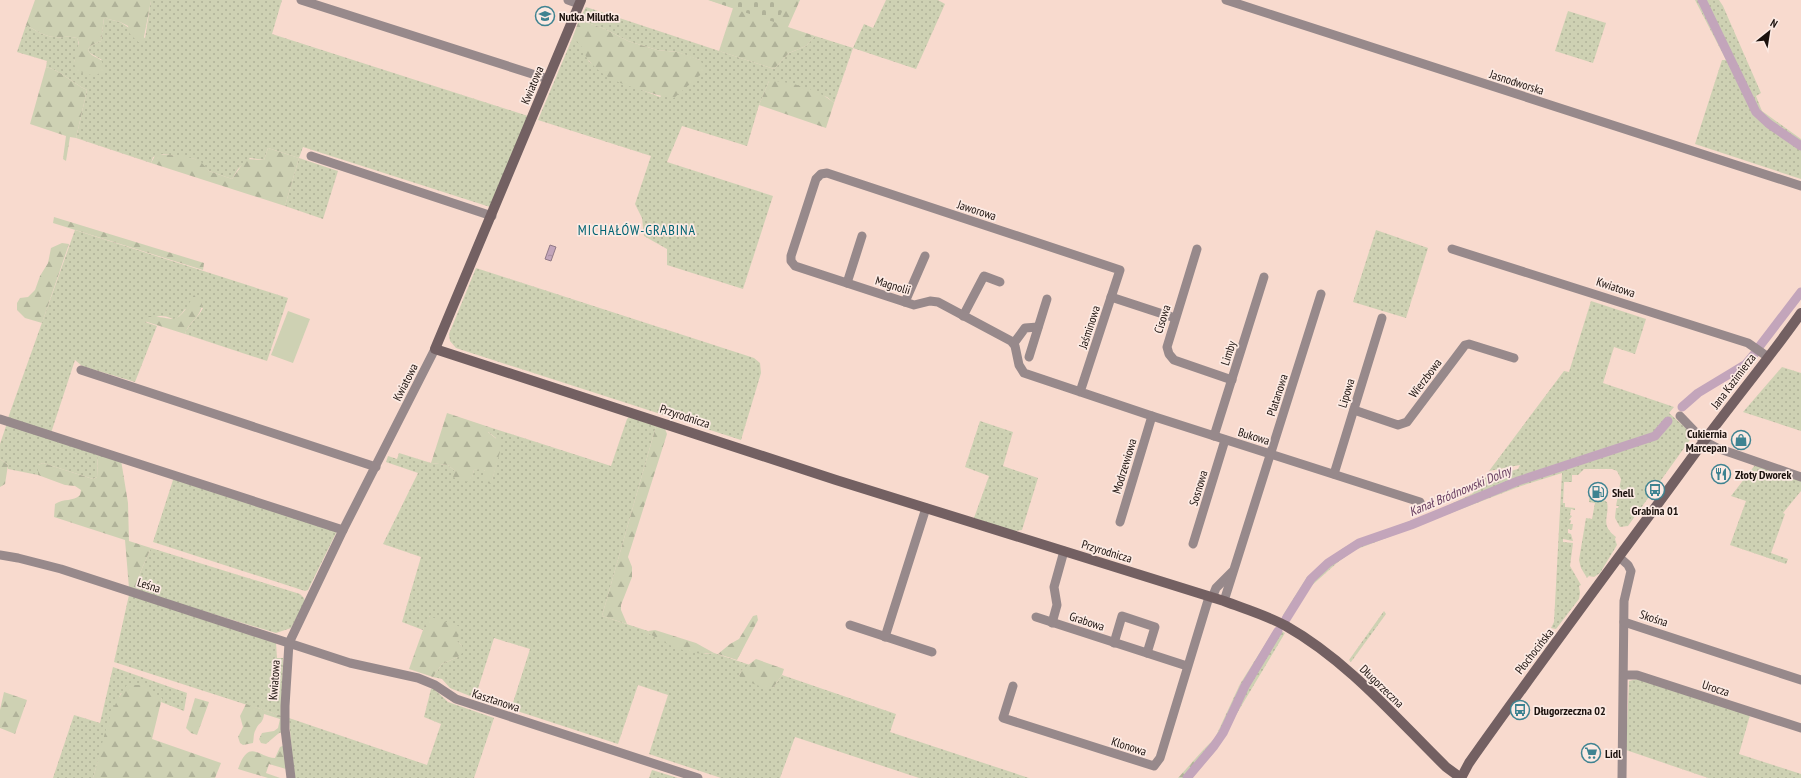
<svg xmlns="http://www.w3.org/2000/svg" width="1801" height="778" font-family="'PT Sans Narrow',sans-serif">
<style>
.grass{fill:url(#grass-dots)}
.forest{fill:url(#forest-firs)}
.cemetery{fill:url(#cemetery-stones)}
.pitch{fill:#ced1b3}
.water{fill:url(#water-ripples);stroke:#917987}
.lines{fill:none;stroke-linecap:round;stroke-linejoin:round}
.canal{stroke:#c3a5bb;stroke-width:9}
.street{stroke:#97898b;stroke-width:9}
.secondary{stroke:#736062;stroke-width:10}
.labels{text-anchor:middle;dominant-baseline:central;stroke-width:3.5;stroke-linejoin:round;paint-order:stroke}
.poi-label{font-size:12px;font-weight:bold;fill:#1b110d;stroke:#fceae3;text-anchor:start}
.street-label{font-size:12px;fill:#1b110d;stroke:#fceae3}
.water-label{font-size:13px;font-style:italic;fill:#6a4061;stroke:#fceae3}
.quarter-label{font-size:14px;letter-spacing:1px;fill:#016372;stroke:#fceae3}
</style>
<defs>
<pattern id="grass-dots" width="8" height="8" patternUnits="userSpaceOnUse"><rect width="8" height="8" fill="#ced1b3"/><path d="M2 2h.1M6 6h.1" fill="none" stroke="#b0b299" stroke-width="1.8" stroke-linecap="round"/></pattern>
<pattern id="forest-firs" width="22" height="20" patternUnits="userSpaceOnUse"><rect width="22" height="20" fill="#ced1b3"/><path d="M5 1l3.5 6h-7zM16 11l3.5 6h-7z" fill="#b0b299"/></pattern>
<pattern id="cemetery-stones" width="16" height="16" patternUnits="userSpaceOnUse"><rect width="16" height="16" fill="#ced1b3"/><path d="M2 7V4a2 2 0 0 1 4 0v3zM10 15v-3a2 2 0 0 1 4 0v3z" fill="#b0b299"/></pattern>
<pattern id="water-ripples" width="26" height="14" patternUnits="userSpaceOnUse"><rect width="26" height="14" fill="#c3a5bb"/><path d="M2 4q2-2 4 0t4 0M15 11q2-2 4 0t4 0" fill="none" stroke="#a78da0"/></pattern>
</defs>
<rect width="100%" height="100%" fill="#f8dace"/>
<g class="grass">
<path d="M 151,0 L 282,0 L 272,34 L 528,116 L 490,207 L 303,147 L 299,158 L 338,171 L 323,219 L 285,206 L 299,158 L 268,148 L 264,160 L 250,158 L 238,169 L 232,179 L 209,171 L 195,159 L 163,154 L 153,157 L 151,163 L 76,138 L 87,90 C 72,83 62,71 46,67 L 47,61 L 17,52 L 26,25 C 35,30 45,37 55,37 C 65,38 65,35 77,38 C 81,47 77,54 74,62 L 102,60 L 90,53 L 88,50 L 90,46 L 101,41 L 104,18 L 120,22 L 145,38 Z"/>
<polygon points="886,0 938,0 945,4 916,69 853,48 834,103 827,97 769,81 759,105 747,146 682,126 667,162 773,196 743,289 667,265 667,249 644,236 642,218 635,204 651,156 538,120 572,39 581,43 589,62 642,90 660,97 700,60 677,52 657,50 628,41 605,29 579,20 586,7 774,69 789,53 806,46 815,36 853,48 864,24 873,28"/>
<polygon points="1695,0 1719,0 1723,6 1761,93 1756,96 1762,111 1801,139 1801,179 1695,144 1722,60 1726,60"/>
<polygon points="1568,11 1606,23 1593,63 1555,51"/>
<path d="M 75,230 L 288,298 L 267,361 L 185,334 C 188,324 198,318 203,308 L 185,309 C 172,327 174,315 160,316 C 156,316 149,320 145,322 L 157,326 L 135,382 L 82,366 L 75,360 L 51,433 L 8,418 Z"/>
<polygon points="1376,230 1428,248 1406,318 1353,302"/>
<polygon points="476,268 754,358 760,363 761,373 741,440 456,348 450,341 449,334"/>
<polygon points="1591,301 1646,319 1635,354 1614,347 1603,383 1674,407 1669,413 1688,430 1692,437 1628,526 1620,527 1615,518 1616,508 1618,508 1619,506 1616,506 1621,479 1617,471 1612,469 1584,469 1578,475 1572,475 1572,482 1564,482 1563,503 1565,503 1565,507 1575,508 1575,510 1571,509 1570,515 1572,516 1569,520 1571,520 1570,524 1573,524 1572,530 1568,529 1568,533 1571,534 1573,541 1563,539 1563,542 1573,543 1570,566 1581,585 1579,586 1580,593 1579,599 1556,629 1551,628 1554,622 1562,473 1521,486 1355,550 1338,562 1309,588 1289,621 1283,615 1307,577 1342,549 1355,541 1432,513 1472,494 1484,478 1518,469 1520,465 1489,471 1564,371 1569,372"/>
<polygon points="1782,367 1801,373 1801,431 1743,412"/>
<polygon points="629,417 656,426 602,616 648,631 650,634 706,654 714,653 750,665 742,670 739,675 773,688 782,675 896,714 890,732 1029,778 919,778 795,737 780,778 721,778 649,754 668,695 638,685 618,744 511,709 530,649 494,638 475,698 450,688 442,679 433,677 442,664 458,657 462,646 429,616 423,630 402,622 421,557 383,544 418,473 386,462 388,456 397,459 399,453 431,463 448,465 455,471 472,477 474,470 481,468 485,471 485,475 492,480 497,461 496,438 487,431 489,427 611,466 627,419"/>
<polygon points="980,421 1013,432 1003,466 1038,478 1022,530 1014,531 974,518 989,476 965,467"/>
<polygon points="7,423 98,453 97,477 93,479 43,463 38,465 38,475 8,469 8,465 0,459 0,444"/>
<polygon points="1755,465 1801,481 1801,491 1783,513 1785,514 1771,553 1788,559 1786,564 1730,545 1746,501 1731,496"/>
<polygon points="174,477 337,531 308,590 305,591 153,542"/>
<path d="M 1589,498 L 1602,499 L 1607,502 C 1610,517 1599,524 1616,537 L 1615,539 L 1617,545 L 1600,573 L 1594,577 L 1589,576 L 1587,578 L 1581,568 L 1579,560 L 1586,518 L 1592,519 L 1595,503 L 1589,502 Z"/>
<polygon points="151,548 300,594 304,598 305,602 291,628 276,633 137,591 140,573"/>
<polygon points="129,595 276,643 277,658 283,658 282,716 114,662"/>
<polygon points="1384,611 1386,614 1351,662 1349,660"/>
<polygon points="1276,628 1285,633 1212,755 1204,749 1215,738 1240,684 1274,630"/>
<polygon points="113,667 187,693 184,711 161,702 162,698 121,693 108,726 93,778 53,778 74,715 100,723"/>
<polygon points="1637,679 1750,715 1739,754 1801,774 1801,778 1708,778 1626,750 1629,681"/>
<polygon points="433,688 448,702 494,718 474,778 294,778 289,718 427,765 441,724 424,717 431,689"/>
<polygon points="652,770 678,778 649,778"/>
</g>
<g class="forest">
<path d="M 35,0 L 151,0 L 151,1 L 143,42 L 138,42 L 130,34 L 128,26 L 120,22 L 104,18 L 101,41 L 90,46 L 88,50 C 93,61 105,54 103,71 L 95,76 L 76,71 L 74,62 L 79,43 L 77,38 C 65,35 65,38 55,37 C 45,37 35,30 26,25 Z"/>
<polygon points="709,0 800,0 788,27 815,36 806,46 789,53 774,69 719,51 733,8"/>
<path d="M 579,20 L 605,29 L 628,41 L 657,50 L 677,52 L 690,56 L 700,60 L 706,70 L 674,98 C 661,97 652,93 641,90 C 622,84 603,78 590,62 C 581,52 587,47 572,39 Z"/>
<path d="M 46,67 C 62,71 72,83 87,90 L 76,138 L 70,137 L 66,161 L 63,159 L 66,136 L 30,124 Z"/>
<path d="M 769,81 C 790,81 818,89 834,103 L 826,128 L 759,105 Z"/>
<polygon points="268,148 299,158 285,206 151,163 156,154 183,156 195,159 200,161 209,171 232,179 246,159 264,160"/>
<polygon points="54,217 204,263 203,270 53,223"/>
<polygon points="62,243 69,244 42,323 25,318 17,310 17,303 20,298 28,297 35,290 40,276 48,263 51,248"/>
<path d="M 194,295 L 202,299 C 203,318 190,319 185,334 L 144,321 L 149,316 C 158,316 163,318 171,319 C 182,320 189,303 194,295 Z"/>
<polygon points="447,413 489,427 488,432 499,441 500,452 491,484 487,483 485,480 485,471 481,469 474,470 471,483 453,477 455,471 448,465 431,463"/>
<polygon points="656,426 665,429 667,434 628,557 632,567 632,577 621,605 621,610 627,624 602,616"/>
<path d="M 98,453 L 121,460 L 128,503 L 129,541 L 151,548 L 140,573 L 137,591 L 129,588 L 125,540 L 54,517 L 55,504 C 64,498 73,502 80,495 L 81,490 L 75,486 L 65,485 L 38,475 L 38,465 L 43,463 L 93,479 L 97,477 Z"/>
<polygon points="0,459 8,465 5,484 0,487"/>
<polygon points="757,615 758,620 737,660 718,654 730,644 739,639 753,616"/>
<polygon points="428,616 461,627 457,641 462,646 464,651 458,657 442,664 433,677 409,669"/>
<path d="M 655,630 L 696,643 L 714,653 C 691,656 668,646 650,634 L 648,631 Z"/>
<polygon points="756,659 784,669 782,675 773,688 762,687 741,679 739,675 742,670"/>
<path d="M 127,685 L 143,685 L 162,698 L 152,739 L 221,763 L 215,778 L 93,778 C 102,748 107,711 127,685 Z"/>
<polygon points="4,692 27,700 15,734 0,728 0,710"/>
<polygon points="195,698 209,702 197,735 191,733 186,728"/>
<path d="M 246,704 L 282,716 L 283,732 L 279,733 L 266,744 L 261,743 L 259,739 L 262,733 L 274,731 L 278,728 L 280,719 L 264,714 C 263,724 259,722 256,729 C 253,734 254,739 253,743 L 243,745 L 240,743 L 238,737 L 243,727 L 240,716 Z"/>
<path d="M 285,745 L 286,769 L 269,764 L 266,773 L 280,778 L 268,778 L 238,769 C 249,738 258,757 275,758 L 280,747 Z"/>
<polygon points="1204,749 1212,755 1191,778 1178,778"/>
</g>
<polygon class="cemetery" points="708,0 787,0 777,23"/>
<polygon class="pitch" points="288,311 310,319 293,363 271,355"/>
<polygon class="water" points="550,245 556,247 551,261 545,259"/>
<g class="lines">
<g class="canal">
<polyline points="1702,0 1756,112 1769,124 1801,146"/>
<polyline points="1759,347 1801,292"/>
<polyline points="1682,407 1698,393 1746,364 1756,352"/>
<polyline points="1286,619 1311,579 1328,563 1359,543 1411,525 1518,481 1655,436 1668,421"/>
<polyline points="1187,778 1214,746 1223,733 1245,686 1278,631"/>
</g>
<g class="street">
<polyline points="301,0 548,79"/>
<polyline points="568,0 579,4"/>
<polyline points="1226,0 1801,186"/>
<polyline points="311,156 492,216"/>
<polyline points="1197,249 1167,347 1169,354 1174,360 1232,380"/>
<polyline points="1452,249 1748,343 1768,357"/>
<polyline points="847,283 862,236"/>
<polyline points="1111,297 1175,318"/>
<polyline points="905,302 925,256"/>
<polyline points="963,316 984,276 1000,282"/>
<polyline points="1014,343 1025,328 1038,327"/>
<polyline points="1029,357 1047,299"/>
<polyline points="81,370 376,467"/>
<polyline points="1080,392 1120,270 827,173 821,174 816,179 791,256 791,261 795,266 914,305 930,301 938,302 1011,341 1015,346 1019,365 1024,373 1152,416 1420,502"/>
<polyline points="1354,410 1398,425 1407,422 1465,345 1469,344 1514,358"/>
<polyline points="1680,416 1704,441 1717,448 1801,477"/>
<polyline points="0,419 343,530"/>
<polyline points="1214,436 1264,277"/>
<polyline points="1334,474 1382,318"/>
<polyline points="1120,522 1152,416"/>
<polyline points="1193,544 1225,440"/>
<polyline points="0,555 18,558 61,569 350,663 418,678 435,685 456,699 698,778"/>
<polyline points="1619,557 1628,565 1631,571 1624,601 1622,778"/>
<polyline points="1212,598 1216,588 1232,572"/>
<polyline points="1224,601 1321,294"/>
<polyline points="1036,617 1187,666"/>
<polyline points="1624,622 1801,680"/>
<polyline points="1052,623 1057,605 1054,587 1064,551"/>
<polyline points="850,625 932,652"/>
<polyline points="885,637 926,508"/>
<polyline points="1114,643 1122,616 1155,627 1147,653"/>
<polyline points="1624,675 1637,675 1801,728"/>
<polyline points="1013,686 1003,718 1154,766 1160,758 1209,597"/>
<polyline points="291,778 285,729 285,706 289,643 343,530 435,349"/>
</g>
<g class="secondary">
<path d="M 581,0 L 435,349 L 836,480 L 1224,601 C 1245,609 1266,615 1286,626 C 1348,661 1396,718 1446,767 L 1461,778"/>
<path d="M 1461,778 L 1469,763 C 1546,654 1626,548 1704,441 C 1736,398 1770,357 1801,313"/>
</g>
</g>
<defs>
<symbol id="school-ring" viewBox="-11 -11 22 22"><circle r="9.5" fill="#fceae3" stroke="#3f8391" stroke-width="1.5"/><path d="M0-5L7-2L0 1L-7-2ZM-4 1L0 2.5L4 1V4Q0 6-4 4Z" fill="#3f8391"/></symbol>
<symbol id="shop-ring" viewBox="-11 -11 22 22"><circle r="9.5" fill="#fceae3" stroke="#3f8391" stroke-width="1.5"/><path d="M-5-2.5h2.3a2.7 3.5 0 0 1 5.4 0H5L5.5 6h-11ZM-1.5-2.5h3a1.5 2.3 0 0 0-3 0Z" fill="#3f8391"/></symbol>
<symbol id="restaurant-ring" viewBox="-11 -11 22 22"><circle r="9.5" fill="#fceae3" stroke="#3f8391" stroke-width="1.5"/><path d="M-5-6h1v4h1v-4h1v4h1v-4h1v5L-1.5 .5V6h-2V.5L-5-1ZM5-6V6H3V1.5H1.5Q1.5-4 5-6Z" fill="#3f8391"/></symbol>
<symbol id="bus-ring" viewBox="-11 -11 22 22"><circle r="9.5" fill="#fceae3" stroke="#3f8391" stroke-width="1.5"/><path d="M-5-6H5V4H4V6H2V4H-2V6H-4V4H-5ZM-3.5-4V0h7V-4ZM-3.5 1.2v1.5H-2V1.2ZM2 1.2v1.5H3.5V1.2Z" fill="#3f8391"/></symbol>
<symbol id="fuel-ring" viewBox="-11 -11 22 22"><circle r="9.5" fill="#fceae3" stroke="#3f8391" stroke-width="1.5"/><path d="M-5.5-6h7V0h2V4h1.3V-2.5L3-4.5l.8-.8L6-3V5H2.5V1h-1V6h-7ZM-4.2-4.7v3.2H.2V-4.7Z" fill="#3f8391"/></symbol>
<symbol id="supermarket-ring" viewBox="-11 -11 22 22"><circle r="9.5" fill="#fceae3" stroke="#3f8391" stroke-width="1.5"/><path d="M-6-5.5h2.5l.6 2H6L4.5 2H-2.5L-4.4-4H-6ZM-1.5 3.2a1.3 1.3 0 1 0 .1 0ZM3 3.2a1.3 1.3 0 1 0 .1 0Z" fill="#3f8391"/></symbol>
</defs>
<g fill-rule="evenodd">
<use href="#school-ring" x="534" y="5" width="22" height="22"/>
<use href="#shop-ring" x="1730" y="429" width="22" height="22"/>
<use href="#restaurant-ring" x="1710" y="463" width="22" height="22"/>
<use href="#bus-ring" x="1644" y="479" width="22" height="22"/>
<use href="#fuel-ring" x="1587" y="481" width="22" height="22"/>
<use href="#bus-ring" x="1509" y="699" width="22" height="22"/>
<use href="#supermarket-ring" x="1580" y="742" width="22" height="22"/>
</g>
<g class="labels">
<g class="poi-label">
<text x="559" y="16">Nutka Milutka</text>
<text x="1727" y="433" text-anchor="end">Cukiernia<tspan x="1727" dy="14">Marcepan</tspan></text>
<text x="1735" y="474">Złoty Dworek</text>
<text x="1612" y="492">Shell</text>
<text x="1655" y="510" text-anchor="middle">Grabina 01</text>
<text x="1534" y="710">Długorzeczna 02</text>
<text x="1605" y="753">Lidl</text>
</g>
<g class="street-label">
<text transform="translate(1517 82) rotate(18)">Jasnodworska</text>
<text transform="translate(532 85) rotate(-67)">Kwiatowa</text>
<text transform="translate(977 210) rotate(18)">Jaworowa</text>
<text transform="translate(893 285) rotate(17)">Magnolii</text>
<text transform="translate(1616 287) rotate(18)">Kwiatowa</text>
<text transform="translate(1162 319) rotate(-72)">Cisowa</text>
<text transform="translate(1089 327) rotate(-72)">Jaśminowa</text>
<text transform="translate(1228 353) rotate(-72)">Limby</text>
<text transform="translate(1425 378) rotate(-53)">Wierzbowa</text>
<text transform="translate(1733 381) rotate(-53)">Jana Kazimierza</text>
<text transform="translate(405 382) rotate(-63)">Kwiatowa</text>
<text transform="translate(1346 393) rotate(-73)">Lipowa</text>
<text transform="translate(1277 395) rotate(-72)">Platanowa</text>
<text transform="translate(685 416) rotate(18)">Przyrodnicza</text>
<text transform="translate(1254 436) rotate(17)">Bukowa</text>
<text transform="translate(1124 466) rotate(-73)">Modrzewiowa</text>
<text transform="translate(1198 488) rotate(-73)">Sosnowa</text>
<text transform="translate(1107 551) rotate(17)">Przyrodnicza</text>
<text transform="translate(149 585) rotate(18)">Leśna</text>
<text transform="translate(1654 618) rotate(18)">Skośna</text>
<text transform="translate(1087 621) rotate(18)">Grabowa</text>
<text transform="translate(1534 651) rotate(-52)">Płochocińska</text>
<text transform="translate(274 680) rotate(-86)">Kwiatowa</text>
<text transform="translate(1382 686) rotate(44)">Długorzeczna</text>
<text transform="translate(1716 688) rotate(18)">Urocza</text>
<text transform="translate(496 700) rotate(18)">Kasztanowa</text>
<text transform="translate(1129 746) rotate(18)">Klonowa</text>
</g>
<g class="water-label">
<text transform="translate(1460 491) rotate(-23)">Kanał Bródnowski Dolny</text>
</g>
<g class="quarter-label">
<text x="637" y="230">MICHAŁÓW-GRABINA</text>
</g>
</g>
<g transform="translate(1769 32) rotate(30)" stroke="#fceae3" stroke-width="3" paint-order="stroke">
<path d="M0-3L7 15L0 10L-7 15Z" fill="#1b110d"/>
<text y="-6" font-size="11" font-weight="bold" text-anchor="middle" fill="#1b110d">N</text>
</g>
</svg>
